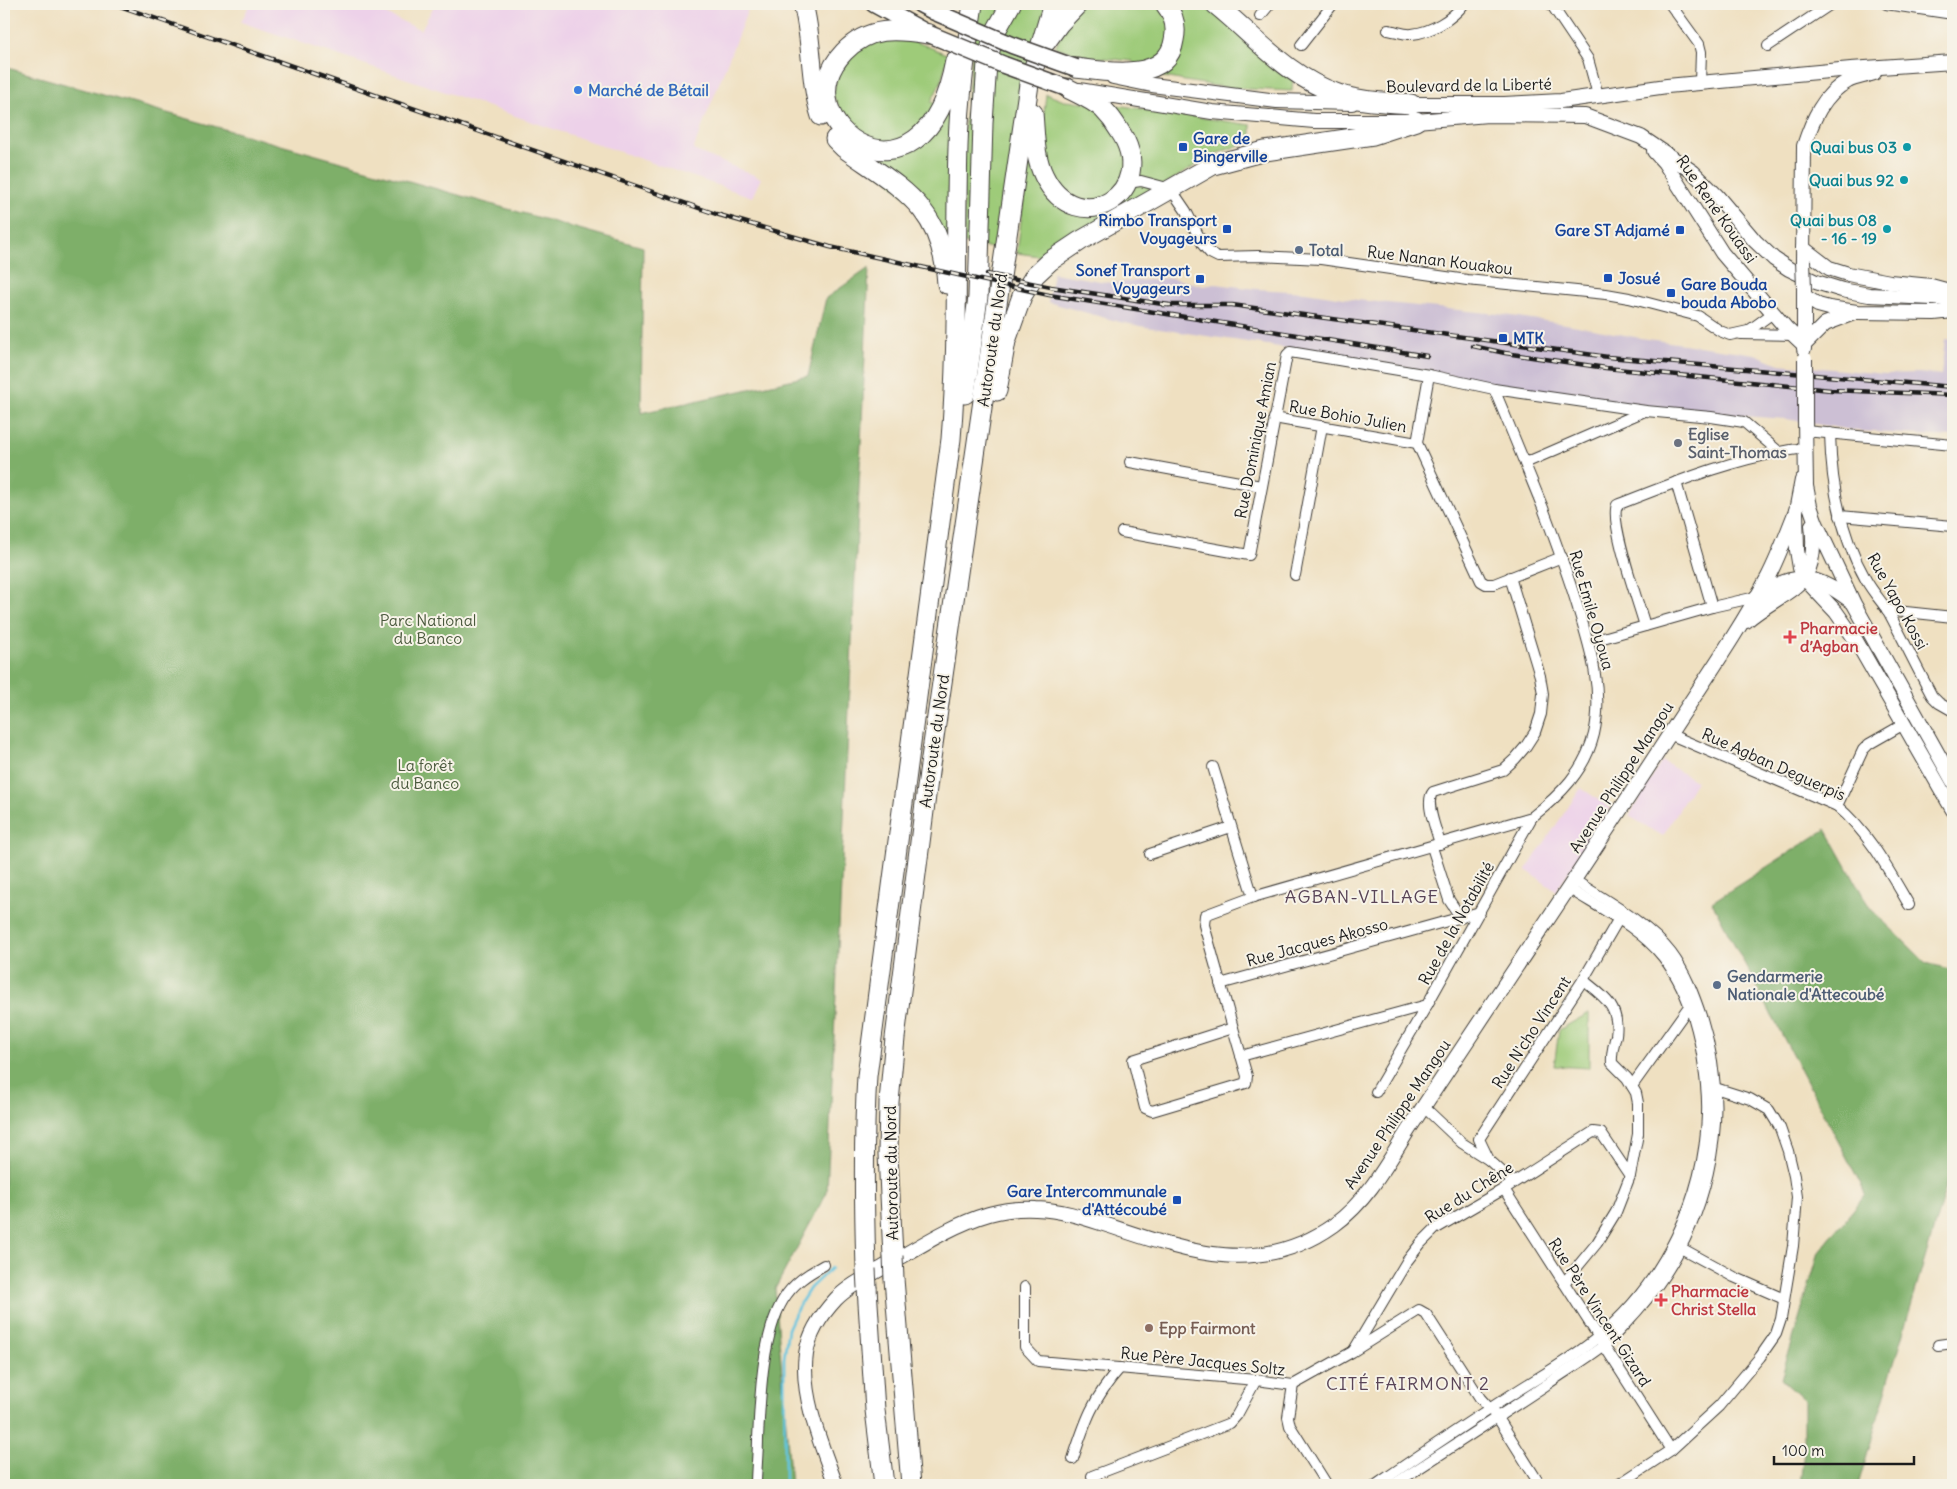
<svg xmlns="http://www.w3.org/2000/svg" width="1957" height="1489" font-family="Delius,sans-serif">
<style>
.built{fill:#edd1e9}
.industrial{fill:#ccbfd4}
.green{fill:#9ecb79;stroke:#5d744a}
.forest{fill:#7eaf69;stroke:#4d6642}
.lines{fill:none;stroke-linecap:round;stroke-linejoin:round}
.stream{stroke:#64c6e2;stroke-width:2.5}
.street-casing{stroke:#3c3935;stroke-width:12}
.secondary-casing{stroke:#3c3935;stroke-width:16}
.primary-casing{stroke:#3c3935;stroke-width:19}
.highway-casing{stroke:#3c3935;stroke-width:21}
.street{stroke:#fff;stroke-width:10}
.secondary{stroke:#fff;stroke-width:14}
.primary{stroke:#fff;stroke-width:16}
.highway{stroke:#fff;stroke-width:19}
.rail-casing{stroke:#1c1c1c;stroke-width:4.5}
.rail{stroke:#f7f3e8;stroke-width:2.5;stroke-dasharray:8;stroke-linecap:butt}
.secondary-bridge-casing{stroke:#3c3935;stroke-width:16;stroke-linecap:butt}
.primary-bridge-casing{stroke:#3c3935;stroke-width:19;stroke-linecap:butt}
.highway-bridge-casing{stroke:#3c3935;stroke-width:21;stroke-linecap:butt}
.secondary-bridge{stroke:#fff;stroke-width:14}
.primary-bridge{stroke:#fff;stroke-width:16}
.highway-bridge{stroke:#fff;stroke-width:19}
.shop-dot{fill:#3f7fe0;stroke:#f7f3e8;stroke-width:2}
.transit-dot{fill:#1a4fb4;stroke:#f7f3e8;stroke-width:2}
.culture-dot{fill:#0f9aa8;stroke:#f7f3e8;stroke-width:2}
.service-dot{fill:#5c6f8a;stroke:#f7f3e8;stroke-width:2}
.worship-dot{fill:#6b7280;stroke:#f7f3e8;stroke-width:2}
.health-dot{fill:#e0444e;stroke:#f7f3e8;stroke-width:2}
.education-dot{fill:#8d6e63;stroke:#f7f3e8;stroke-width:2}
.labels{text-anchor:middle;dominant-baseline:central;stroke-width:4;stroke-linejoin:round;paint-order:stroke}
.street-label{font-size:16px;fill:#1c1c1c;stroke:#f7f3e8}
.shop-label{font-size:16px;font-weight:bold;fill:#366cbe;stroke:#f7f3e8;text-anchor:start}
.transit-label{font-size:16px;font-weight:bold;fill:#164399;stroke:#f7f3e8;text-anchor:start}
.culture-label{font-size:16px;font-weight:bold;fill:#0d838f;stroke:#f7f3e8;text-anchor:end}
.service-label{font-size:16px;font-weight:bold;fill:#4e5e75;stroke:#f7f3e8;text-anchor:start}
.worship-label{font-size:16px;font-weight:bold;fill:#5b616d;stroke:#f7f3e8;text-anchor:start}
.park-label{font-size:16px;fill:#4a593d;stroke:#f7f3e8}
.health-label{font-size:16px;font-weight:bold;fill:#be3a42;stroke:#f7f3e8;text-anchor:start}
.education-label{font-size:16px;font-weight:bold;fill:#785e54;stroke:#f7f3e8;text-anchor:start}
.neighbourhood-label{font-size:18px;letter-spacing:1px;fill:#594457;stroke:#f7f3e8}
</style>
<rect width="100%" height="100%" fill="#f7f3e8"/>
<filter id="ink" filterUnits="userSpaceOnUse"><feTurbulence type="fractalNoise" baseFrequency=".02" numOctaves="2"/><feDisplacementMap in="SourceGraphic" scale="10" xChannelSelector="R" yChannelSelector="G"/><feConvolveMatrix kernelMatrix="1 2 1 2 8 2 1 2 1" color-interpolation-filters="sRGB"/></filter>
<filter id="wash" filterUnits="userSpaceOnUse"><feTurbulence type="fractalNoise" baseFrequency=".0096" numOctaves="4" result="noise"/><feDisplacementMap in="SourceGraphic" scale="20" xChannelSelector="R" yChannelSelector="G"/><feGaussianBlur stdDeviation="1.12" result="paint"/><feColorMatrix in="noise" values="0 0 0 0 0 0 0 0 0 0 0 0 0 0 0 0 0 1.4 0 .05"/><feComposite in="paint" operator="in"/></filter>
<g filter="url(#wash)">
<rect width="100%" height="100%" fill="#efe0c1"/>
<g class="built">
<polygon points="250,4 364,4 421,30 435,4 750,4 693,150 761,178 752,197 241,22"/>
<polygon points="1662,761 1696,781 1663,836 1629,816"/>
<polygon points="1581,788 1611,808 1556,891 1526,870"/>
</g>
<polygon class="industrial" points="1053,273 1112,283 1172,278 1204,286 1215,284 1257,289 1305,292 1357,300 1498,314 1572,325 1640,338 1755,354 1779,364 1885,374 1918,373 1941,375 1945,339 1953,340 1953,437 1857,431 1786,419 1647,409 1560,395 1354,358 1146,327 1120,322 1048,302"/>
<g class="green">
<polygon points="978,4 1046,4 998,249 964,243 962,146"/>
<polygon points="1064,4 1205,4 1293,78 1292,91 1229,88 1185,81 1144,73 1132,61 1084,56 1055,47 1063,32 1057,23"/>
<polygon points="891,39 914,41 949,55 940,84 931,102 950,109 948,239 864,156 833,95 839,66 860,44"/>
<polygon points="1046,94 1064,101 1116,105 1251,125 1251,141 1218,153 1198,164 1046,257 1017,253 1030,148 1041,139"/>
<polygon points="1589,1013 1589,1068 1554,1066 1559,1030"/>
</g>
<g class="forest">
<polygon points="4,67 643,247 641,413 808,376 826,298 869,268 827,1192 775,1289 791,1485 4,1485"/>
<polygon points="1826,829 1870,908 1926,963 1953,970 1953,1164 1858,1485 1800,1485 1804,1450 1804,1400 1781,1379 1819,1252 1866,1194 1712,902"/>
</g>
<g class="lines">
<polyline class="stream" points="785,1485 784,1358 788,1329 798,1307 810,1288 831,1268"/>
</g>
</g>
<g filter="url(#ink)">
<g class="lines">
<defs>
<g id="street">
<polyline points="1551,4 1588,59 1598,95"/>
<polyline points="1670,4 1699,44 1701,52 1700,83"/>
<polyline points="1886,4 1953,14"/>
<polyline points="1260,16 1270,4"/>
<path d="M 1388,30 C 1396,31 1405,35 1412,34 C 1432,32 1452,19 1464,4"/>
<polyline points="1301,45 1333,4"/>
<polyline points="1768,46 1831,4"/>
<polyline points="1127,183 1141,181 1171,189 1186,211 1203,245 1210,253 1218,257 1258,256 1321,259 1467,280 1606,294 1629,298 1698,316 1720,331 1730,335 1748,331 1773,313"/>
<polyline points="1741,334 1794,335"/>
<polyline points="1429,375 1494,389"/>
<polyline points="1274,418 1417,443"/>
<polyline points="1805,431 1953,445"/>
<path d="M 1830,433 C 1831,484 1841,536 1866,580 C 1872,591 1881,601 1888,611 C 1903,639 1917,668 1932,696 L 1939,703 L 1953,711"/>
<polyline points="1130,462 1261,486"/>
<polyline points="1525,463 1645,411"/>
<polyline points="1676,482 1712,607"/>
<polyline points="1840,516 1953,526"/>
<polyline points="1122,532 1249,555 1287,355 1290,352 1429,375 1417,443 1481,581 1486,584 1494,584 1562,557"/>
<polyline points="1295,575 1322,426"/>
<polyline points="1887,610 1953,617"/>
<path d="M 1645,626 C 1639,604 1609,522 1617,505 C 1678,481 1740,456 1805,448"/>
<polyline points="1589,642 1712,607 1756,597"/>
<path d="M 1669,734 L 1837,806 C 1869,833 1888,869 1909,905"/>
<polyline points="1213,767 1253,897"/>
<polyline points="1837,806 1863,750 1869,744 1904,724"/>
<path d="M 1440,844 C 1437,831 1424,802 1433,792 L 1503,770 L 1515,759 L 1526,746 L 1535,732 L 1541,714 L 1543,694 L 1540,676 L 1510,577"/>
<polyline points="1432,847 1449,900 1461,918"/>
<polyline points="1150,854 1231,827"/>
<polyline points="1220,984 1480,912"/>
<path d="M 1233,1028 L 1204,925 L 1205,915 L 1253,897 L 1532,817 C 1560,795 1585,771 1594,734 C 1604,690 1590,647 1577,605 C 1567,572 1555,540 1543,508 C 1527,469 1511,429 1494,389 L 1646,411 L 1711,417 L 1744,422 L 1778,451"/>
<polygon points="1233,1028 1247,1076 1246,1083 1152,1111 1145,1108 1133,1060"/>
<polyline points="1241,1056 1427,1005 1532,817"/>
<polyline points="1632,1086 1690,1005"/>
<polyline points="1376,1092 1427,1005"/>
<polyline points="1424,1107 1462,1143 1489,1160 1513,1182"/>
<polyline points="1489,1160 1479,1139 1583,980 1618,920"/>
<polyline points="1504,1189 1671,1450"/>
<polyline points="1681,1248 1734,1277 1784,1299"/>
<path d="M 1564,1283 L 1597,1243 L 1616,1212 L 1630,1176 L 1638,1134 L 1638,1103 L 1636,1093 L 1627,1078 L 1612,1063 C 1611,1053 1614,1044 1616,1035 C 1620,1006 1603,996 1583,980"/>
<polyline points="1025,1287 1025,1347 1038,1361 1256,1380 1293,1385 1352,1352 1419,1310 1426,1314 1480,1398 1498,1418 1540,1485"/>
<polyline points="1938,1345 1953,1343"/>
<polyline points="1354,1350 1407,1261 1421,1243 1435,1229 1504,1189 1593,1132 1601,1133 1630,1176"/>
<polyline points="1293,1385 1288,1417 1290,1426 1327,1485"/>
<path d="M 1073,1459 C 1085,1422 1093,1398 1120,1368"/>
<polyline points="1092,1476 1230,1423 1237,1415 1256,1380"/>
<path d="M 756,1485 C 756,1470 758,1454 758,1439 C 760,1398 762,1335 783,1300 C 793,1283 808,1274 824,1265"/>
<path d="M 1376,1485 C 1421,1454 1467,1423 1514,1393 C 1542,1375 1573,1358 1598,1337 C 1663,1284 1705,1198 1707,1114 C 1708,1094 1705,1073 1702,1054 C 1696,1019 1685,985 1663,957 C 1639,927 1601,909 1568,888"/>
<path d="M 1393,1485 C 1444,1452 1495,1419 1546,1385 C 1564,1372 1585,1360 1603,1346 C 1615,1336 1626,1323 1637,1311 C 1707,1232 1734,1120 1702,1019 C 1694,995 1686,973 1671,953 C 1648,923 1606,901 1574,880"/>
<polyline points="1618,1485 1671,1450 1719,1406 1760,1357 1776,1334 1781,1319 1793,1246 1797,1197 1794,1176 1788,1151 1780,1128 1769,1110 1750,1099 1712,1087"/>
</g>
<g id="secondary">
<polyline points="1113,77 1152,85 1277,101 1352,103"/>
<polyline points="1079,90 1212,112 1314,121 1416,121 1488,115 1585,116 1641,137 1693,172 1717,196 1755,241 1774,259 1789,269 1816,282 1842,290 1869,295 1953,299"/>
<polyline points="1403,104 1504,104 1561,101 1667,86 1851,69 1953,62"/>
<polyline points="1654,151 1664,162 1722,253 1786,328 1804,345"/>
<polyline points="1803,248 1829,268 1848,274 1890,282 1931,286 1953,292"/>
<path d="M 1803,260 L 1804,146 C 1812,121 1823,94 1848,81 C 1855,77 1866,76 1874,73"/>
<polyline points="1804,290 1804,349"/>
<polyline points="1804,296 1818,305 1829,308 1857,312 1934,313 1953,311"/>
<polyline points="1804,345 1825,324 1854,313"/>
<polyline points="1805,419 1806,486 1810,506 1816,523 1854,604 1953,781"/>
<polyline points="1802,480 1796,511 1797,550 1800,568 1804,578 1836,612 1855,639 1953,810"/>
<path d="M 1756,597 C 1764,594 1770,589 1777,585 C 1805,570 1829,584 1851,601"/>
<path d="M 1746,621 C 1788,586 1820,590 1812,525"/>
<path d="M 836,1485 C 822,1447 800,1395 806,1354 C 809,1333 822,1314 836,1299 C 851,1284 871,1275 889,1264 C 920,1246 954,1224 989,1214 C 1004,1210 1020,1208 1036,1209 C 1064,1210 1088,1219 1113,1227 C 1190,1253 1261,1277 1334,1225 C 1367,1201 1386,1166 1407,1132 C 1429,1098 1451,1065 1473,1032 C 1539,932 1606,833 1671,732 C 1704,681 1739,631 1768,577 C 1779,556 1787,533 1796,511"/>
</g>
<g id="primary">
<polyline points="874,4 927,33"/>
<polyline points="920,4 935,12"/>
</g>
<g id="highway">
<path d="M 803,4 C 813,40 809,79 821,116"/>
<path d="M 1215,4 C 1256,37 1286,76 1338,94 C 1361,102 1387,102 1411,104"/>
<path d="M 929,34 C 896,29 869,26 844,52 C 777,122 924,227 955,61"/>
<polyline points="1046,42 1059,24 1078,4"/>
<path d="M 1076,68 C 1106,72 1168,83 1174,40 C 1177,27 1174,15 1165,4"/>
<path d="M 1033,113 C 1035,134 1034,156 1044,176 C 1077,243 1162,192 1119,130 C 1115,123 1109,115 1103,109 C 1093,100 1079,94 1067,88"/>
<path d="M 835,139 L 844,148 C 901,189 942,205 947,284"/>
<polyline points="997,391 1006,341 1022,296 1035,275 1050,261 1080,241 1213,165 1265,151 1373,135 1416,121"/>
<polyline points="965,394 978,297 983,123 987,63 994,34 1011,4"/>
<polyline points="893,1256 888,1154 889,1102 895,1038 929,772 1029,84 1053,4"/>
<path d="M 866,1269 C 864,1204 863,1141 867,1076 L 951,439 C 959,342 955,244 958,147 C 959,99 966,51 973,4"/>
<polyline points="894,1279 911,1485"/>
<polyline points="867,1288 875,1410 884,1485"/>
</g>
</defs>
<use href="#street" class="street-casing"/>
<use href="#secondary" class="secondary-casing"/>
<use href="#primary" class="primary-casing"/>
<use href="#highway" class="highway-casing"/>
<use href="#street" class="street"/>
<use href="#secondary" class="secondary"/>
<use href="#primary" class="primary"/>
<use href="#highway" class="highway"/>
<defs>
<g id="rail">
<polyline points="114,4 716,214 830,247 1049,295 1427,356"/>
<polyline points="987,274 1051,287 1169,305"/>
<polyline points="1163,305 1232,305 1608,357 1953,387"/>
<polyline points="1473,346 1505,353 1606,368 1831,390 1953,395"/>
</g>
</defs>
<use href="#rail" class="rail-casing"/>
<use href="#rail" class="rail"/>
<defs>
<g id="secondary-bridge">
<polyline points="1803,260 1804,289"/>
<polyline points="1805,359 1805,419"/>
</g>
<g id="primary-bridge">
<polyline points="935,12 1012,45 1076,68"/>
<polyline points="929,34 1004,65 1067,88"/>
</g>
<g id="highway-bridge">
<polyline points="893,1256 894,1279"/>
<polyline points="866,1269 867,1288"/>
</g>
</defs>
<use href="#secondary-bridge" class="secondary-bridge-casing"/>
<use href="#primary-bridge" class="primary-bridge-casing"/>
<use href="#highway-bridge" class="highway-bridge-casing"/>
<use href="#secondary-bridge" class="secondary-bridge"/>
<use href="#primary-bridge" class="primary-bridge"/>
<use href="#highway-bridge" class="highway-bridge"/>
</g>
</g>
<circle class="shop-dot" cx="578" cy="90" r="5"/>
<g class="transit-dot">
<rect x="1178" y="142" width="10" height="10" rx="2.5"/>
<rect x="1222" y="224" width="10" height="10" rx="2.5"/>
<rect x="1675" y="225" width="10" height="10" rx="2.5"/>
<rect x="1603" y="273" width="10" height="10" rx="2.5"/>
<rect x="1195" y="274" width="10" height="10" rx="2.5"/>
<rect x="1666" y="288" width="10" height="10" rx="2.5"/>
<rect x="1498" y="333" width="10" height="10" rx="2.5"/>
<rect x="1172" y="1195" width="10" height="10" rx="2.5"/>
</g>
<g class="culture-dot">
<circle cx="1907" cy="147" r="5"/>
<circle cx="1904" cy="180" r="5"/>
<circle cx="1887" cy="229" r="5"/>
</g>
<g class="service-dot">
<circle cx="1299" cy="250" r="5"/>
<circle cx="1717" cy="985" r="5"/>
</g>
<circle class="worship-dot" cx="1678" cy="443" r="5"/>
<g class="health-dot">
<path d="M1787.5 629.5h5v5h5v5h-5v5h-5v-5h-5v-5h5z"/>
<path d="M1658.5 1292.5h5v5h5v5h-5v5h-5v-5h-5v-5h5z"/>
</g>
<circle class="education-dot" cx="1149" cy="1328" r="5"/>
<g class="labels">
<g class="street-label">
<text transform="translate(1469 85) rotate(-1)">Boulevard de la Liberté</text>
<text transform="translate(1717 209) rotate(55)">Rue René Kouassi</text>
<text transform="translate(1440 260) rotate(7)">Rue Nanan Kouakou</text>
<text transform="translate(992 340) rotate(-82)">Autoroute du Nord</text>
<text transform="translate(1348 416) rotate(10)">Rue Bohio Julien</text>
<text transform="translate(1255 440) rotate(-79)">Rue Dominique Amian</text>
<text transform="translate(1898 601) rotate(61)">Rue Yapo Kossi</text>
<text transform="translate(1592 610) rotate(74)">Rue Emile Oyoua</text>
<text transform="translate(934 741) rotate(-82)">Autoroute du Nord</text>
<text transform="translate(1774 764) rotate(24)">Rue Agban Deguerpis</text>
<text transform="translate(1621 777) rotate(-57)">Avenue Philippe Mangou</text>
<text transform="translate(1456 923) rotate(-61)">Rue de la Notabilité</text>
<text transform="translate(1317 942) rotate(-15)">Rue Jacques Akosso</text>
<text transform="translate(1531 1032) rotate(-57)">Rue N'cho Vincent</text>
<text transform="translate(1397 1114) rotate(-56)">Avenue Philippe Mangou</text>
<text transform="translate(891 1173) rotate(-91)">Autoroute du Nord</text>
<text transform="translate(1469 1192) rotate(-32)">Rue du Chêne</text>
<text transform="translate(1600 1312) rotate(57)">Rue Père Vincent Gizard</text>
<text transform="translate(1203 1361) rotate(6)">Rue Père Jacques Soltz</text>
</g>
<g class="shop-label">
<text x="588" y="90">Marché de Bétail</text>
</g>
<g class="transit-label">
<text x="1193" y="138">Gare de<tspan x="1193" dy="18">Bingerville</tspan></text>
<text x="1217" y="220" text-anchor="end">Rimbo Transport<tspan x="1217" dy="18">Voyageurs</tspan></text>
<text x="1670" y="230" text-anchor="end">Gare ST Adjamé</text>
<text x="1190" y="270" text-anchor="end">Sonef Transport<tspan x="1190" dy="18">Voyageurs</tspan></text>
<text x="1618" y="278">Josué</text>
<text x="1681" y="284">Gare Bouda<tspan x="1681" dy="18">bouda Abobo</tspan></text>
<text x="1513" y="338">MTK</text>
<text x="1167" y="1191" text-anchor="end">Gare Intercommunale<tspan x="1167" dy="18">d'Attécoubé</tspan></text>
</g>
<g class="culture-label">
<text x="1897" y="147">Quai bus 03</text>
<text x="1894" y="180">Quai bus 92</text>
<text x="1877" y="220">Quai bus 08<tspan x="1877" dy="18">- 16 - 19</tspan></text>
</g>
<g class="service-label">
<text x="1309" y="250">Total</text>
<text x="1727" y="976">Gendarmerie<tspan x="1727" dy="18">Nationale d'Attecoubé</tspan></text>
</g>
<g class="worship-label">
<text x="1688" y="434">Eglise<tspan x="1688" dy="18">Saint-Thomas</tspan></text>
</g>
<g class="park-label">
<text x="428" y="620">Parc National<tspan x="428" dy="18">du Banco</tspan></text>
<text x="425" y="765">La forêt<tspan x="425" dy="18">du Banco</tspan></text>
</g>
<g class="health-label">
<text x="1800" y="628">Pharmacie<tspan x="1800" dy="18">d’Agban</tspan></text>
<text x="1671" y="1291">Pharmacie<tspan x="1671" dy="18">Christ Stella</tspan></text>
</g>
<g class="education-label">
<text x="1159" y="1328">Epp Fairmont</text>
</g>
<g class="neighbourhood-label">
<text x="1362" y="896">AGBAN-VILLAGE</text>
<text x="1408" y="1383">CITÉ FAIRMONT 2</text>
</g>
</g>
<rect width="1957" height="1489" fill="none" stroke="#f7f3e8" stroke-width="20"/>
<path d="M1774 1456v8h140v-8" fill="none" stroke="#1c1c1c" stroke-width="2.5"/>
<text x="1782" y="1456" font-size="15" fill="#1c1c1c" stroke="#f7f3e8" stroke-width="4" paint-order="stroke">100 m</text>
</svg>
